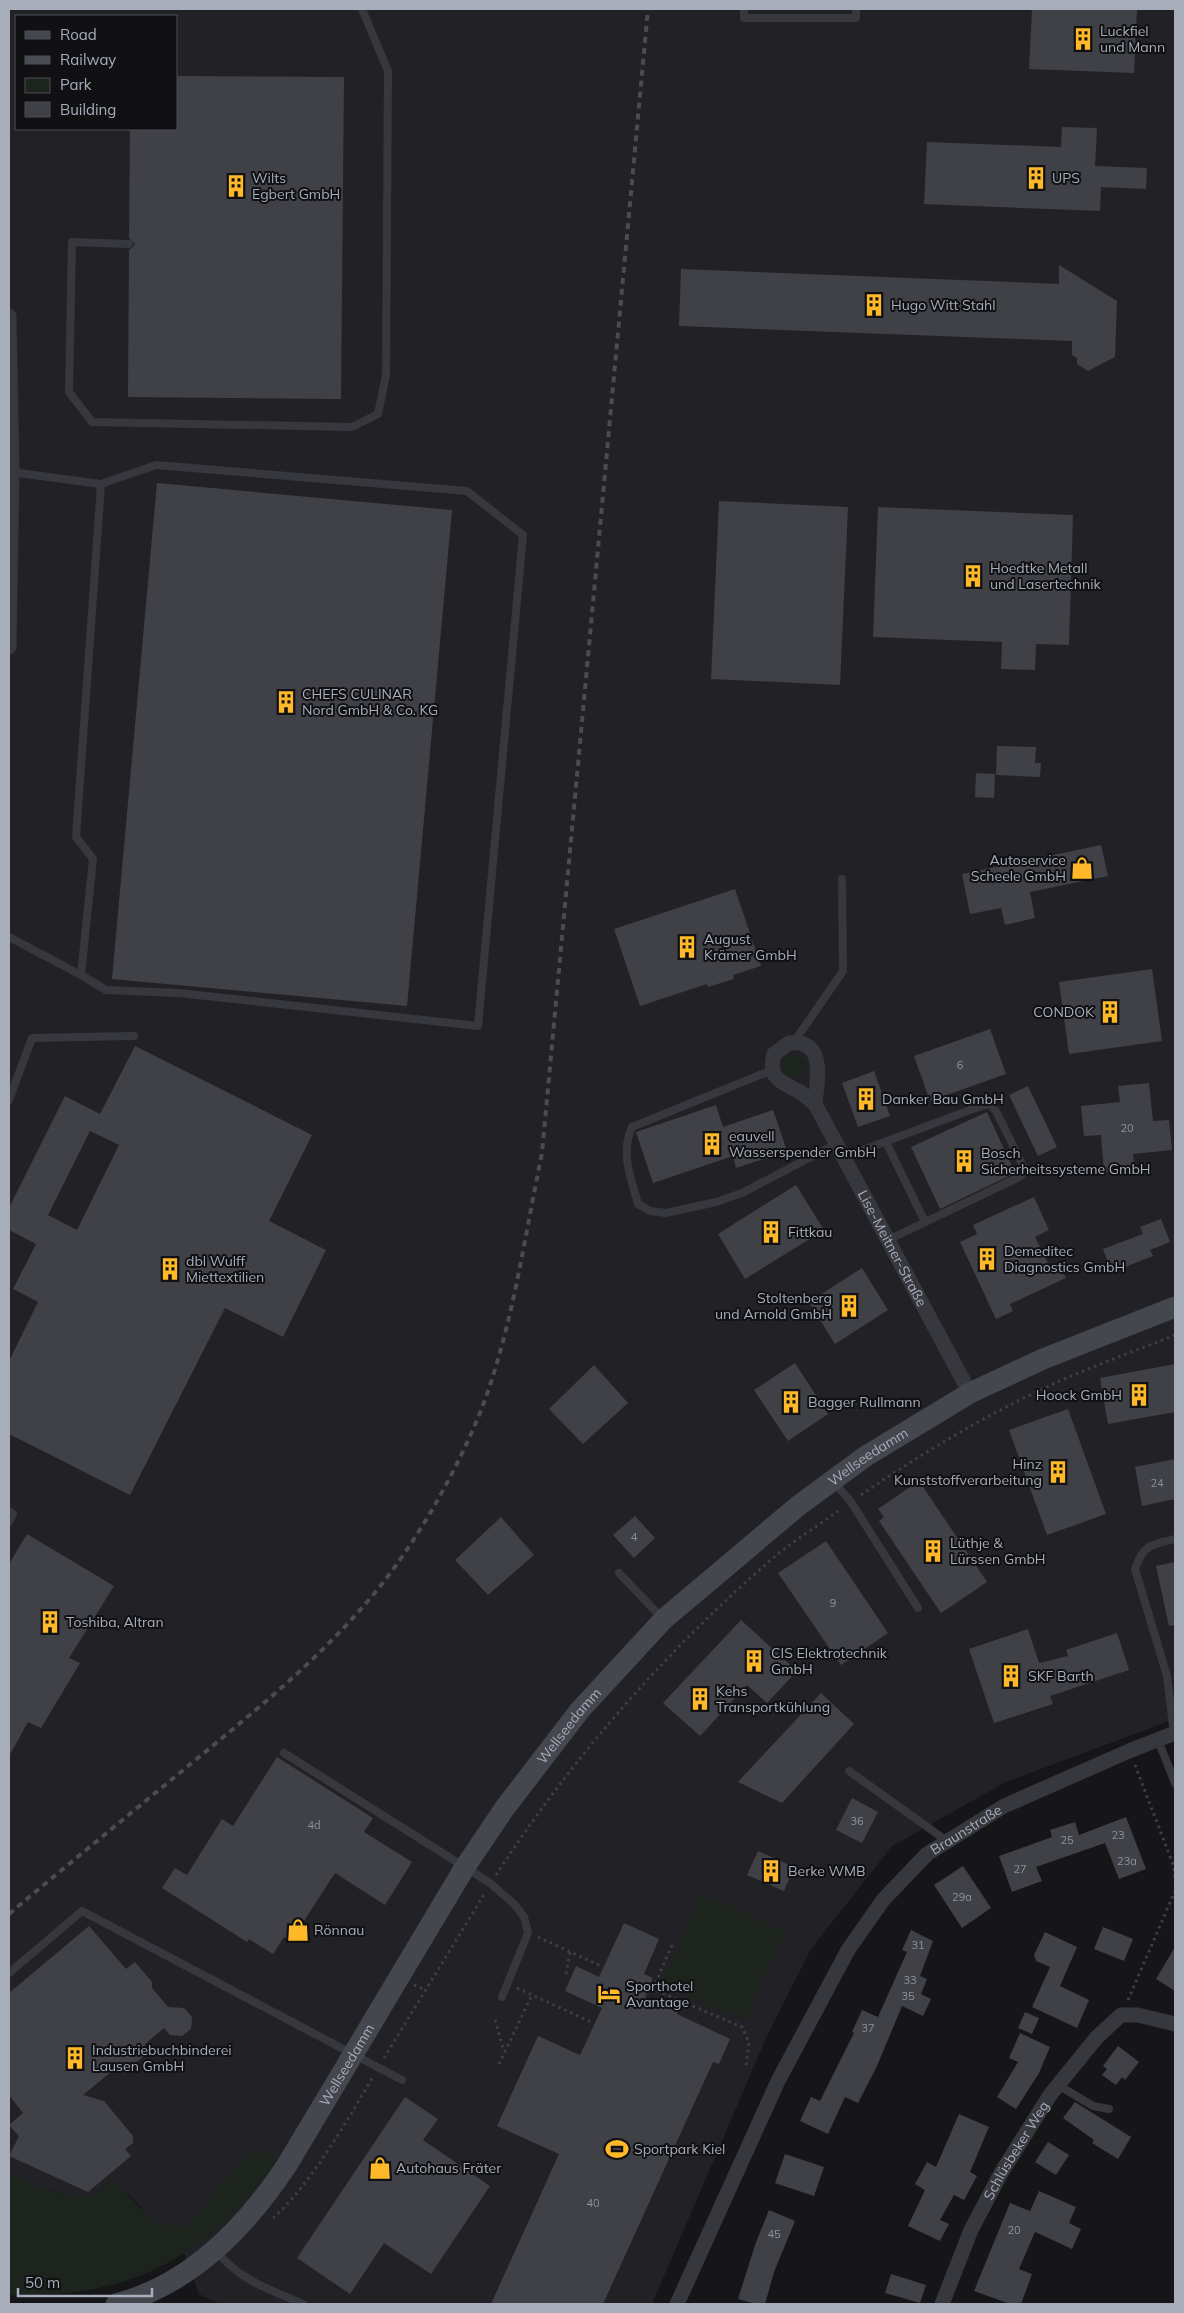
<svg xmlns="http://www.w3.org/2000/svg" width="1184" height="2313" font-family="Mulish,sans-serif">
<style>
.built{fill:#222226;fill-rule:evenodd}
.green{fill:#1c241d}
.building{fill:#404146;fill-rule:evenodd}
.lines{fill:none;stroke-linecap:round;stroke-linejoin:round}
.path{stroke:#3d3f45;stroke-width:3;stroke-dasharray:2.5 4;stroke-linecap:butt}
.lane{stroke:#37383e;stroke-width:8}
.street{stroke:#37383e;stroke-width:15}
.secondary{stroke:#45474e;stroke-width:21}
.rail{stroke:#4a4c53;stroke-width:4;stroke-dasharray:6 5;stroke-linecap:butt}
.labels{text-anchor:middle;dominant-baseline:central;stroke-width:4;stroke-linejoin:round;paint-order:stroke}
.number-label{font-size:11px;fill:#8d929d}
.poi-label{font-size:14px;fill:#a7adba;stroke:#111114;text-anchor:start}
.street-label{font-size:14px;fill:#a7adba;stroke:#111114}
</style>
<rect width="100%" height="100%" fill="#161619"/>
<path class="built" d="M 9,9 L 1175,9 L 1175,1719 L 1006,1782 L 892,1846 L 811,1949 L 767,2036 L 652,2304 L 220,2304 L 199,2294 L 184,2253 L 113,2178 L 89,2197 L 44,2190 L 9,2174 ZM 16,16 L 176,16 L 176,129 L 16,129 Z"/>
<g class="green">
<circle cx="794" cy="1066" r="11"/>
<polygon points="701,1894 785,1931 745,2021 661,1985"/>
<path d="M 258,2150 L 274,2158 C 276,2172 259,2186 250,2195 C 196,2257 137,2288 55,2294 C 39,2295 24,2297 9,2295 L 9,2174 L 44,2190 L 89,2197 L 113,2178 C 133,2199 155,2233 187,2226 L 243,2158 Z"/>
</g>
<g class="building">
<polygon points="1032,9 1137,9 1134,73 1029,69"/>
<polygon points="176,76 344,77 341,399 128,397 129,250 133,247 135,244 129,238 130,129 176,129"/>
<polygon points="1062,127 1097,128 1095,166 1147,168 1146,189 1101,187 1100,211 924,204 927,142 1061,147"/>
<polygon points="1059,265 1117,301 1115,357 1088,371 1077,364 1077,358 1072,355 1072,341 679,326 681,269 1059,284"/>
<polygon points="157,483 452,510 407,1006 112,979"/>
<polygon points="719,501 848,507 840,685 711,679"/>
<polygon points="878,507 1073,515 1069,645 1036,644 1035,670 1001,669 1002,642 873,637"/>
<polygon points="997,746 1036,747 1035,763 1041,763 1040,777 996,775"/>
<polygon points="976,773 995,774 994,798 975,797"/>
<polygon points="1101,845 1108,876 1030,892 1035,918 1005,925 1001,908 970,914 962,874"/>
<polygon points="735,889 761,966 733,975 734,979 708,987 707,984 640,1006 614,929"/>
<polygon points="1152,969 1162,1041 1069,1054 1059,982"/>
<polygon points="990,1029 1006,1074 930,1101 914,1056"/>
<path d="M 135,1046 L 312,1135 L 269,1221 L 326,1250 L 283,1337 L 225,1308 L 130,1495 L 9,1434 L 9,1361 L 38,1302 L 13,1289 L 36,1244 L 9,1230 L 9,1208 L 65,1096 L 100,1114 ZM 90,1131 L 119,1145 L 77,1230 L 48,1215 Z"/>
<polygon points="874,1071 890,1116 858,1127 842,1083"/>
<polygon points="1149,1083 1153,1121 1169,1120 1172,1150 1133,1154 1135,1170 1104,1173 1101,1135 1084,1136 1081,1106 1120,1102 1118,1086"/>
<polygon points="1028,1086 1057,1147 1038,1156 1009,1095"/>
<polygon points="716,1105 723,1127 773,1110 787,1151 736,1168 733,1156 653,1183 636,1132"/>
<polygon points="987,1112 1015,1173 940,1209 911,1147"/>
<polygon points="796,1185 824,1230 745,1279 718,1234"/>
<polygon points="1034,1197 1049,1230 1035,1237 1051,1269 1060,1265 1066,1278 1010,1304 1013,1311 996,1319 960,1242 977,1234 973,1225"/>
<polygon points="1161,1219 1170,1242 1150,1250 1153,1256 1125,1267 1124,1265 1111,1270 1103,1249 1143,1234 1140,1227"/>
<polygon points="862,1268 888,1310 835,1344 809,1302"/>
<polygon points="795,1363 828,1414 788,1441 754,1390"/>
<polygon points="1175,1364 1175,1412 1108,1424 1100,1378"/>
<polygon points="594,1365 628,1403 583,1444 549,1409"/>
<polygon points="1068,1409 1106,1514 1047,1535 1009,1430"/>
<polygon points="1175,1459 1175,1499 1142,1506 1135,1467"/>
<polygon points="919,1481 987,1582 941,1613 879,1521 884,1517 878,1509"/>
<polygon points="635,1516 655,1538 634,1558 613,1535"/>
<polygon points="501,1517 534,1555 488,1595 455,1560"/>
<polygon points="27,1534 114,1586 69,1658 80,1663 41,1728 28,1722 9,1756 9,1564"/>
<polygon points="826,1541 888,1633 841,1665 778,1573"/>
<polygon points="1175,1562 1175,1625 1169,1626 1156,1566"/>
<polygon points="741,1620 797,1671 767,1703 747,1685 700,1736 663,1703"/>
<polygon points="1028,1629 1039,1663 1068,1656 1066,1650 1117,1633 1129,1670 1050,1696 1053,1704 994,1723 969,1649"/>
<polygon points="821,1693 854,1724 782,1803 738,1782"/>
<polygon points="277,1757 373,1818 364,1832 412,1862 385,1905 335,1873 291,1941 284,1937 273,1954 249,1939 247,1942 162,1888 175,1868 187,1875 222,1819 233,1826"/>
<polygon points="852,1798 878,1812 862,1843 836,1830"/>
<polygon points="1126,1817 1146,1869 1119,1879 1105,1843 1036,1867 1042,1881 1012,1892 999,1856 1052,1837 1050,1830 1075,1822 1079,1835"/>
<polygon points="758,1851 794,1867 784,1891 747,1875"/>
<polygon points="963,1866 991,1908 962,1928 934,1885"/>
<polygon points="624,1923 659,1939 644,1974 653,1978 645,1997 678,2012 677,2014 730,2039 719,2064 713,2062 603,2304 491,2304 559,2154 497,2126 538,2036 580,2055 602,2008 565,1991 576,1966 599,1977"/>
<polygon points="89,1926 126,1969 135,1962 152,1982 152,1988 168,2007 184,2008 192,2017 191,2029 182,2036 170,2035 164,2028 145,2044 144,2056 135,2063 123,2062 83,2095 104,2101 133,2136 133,2143 125,2149 131,2156 88,2192 9,2156 19,2136 9,2125 23,2113 9,2095 9,1993"/>
<polygon points="1103,1927 1133,1939 1124,1961 1094,1949"/>
<polygon points="911,1930 933,1941 920,1976 927,1979 921,1994 931,1999 923,2016 902,2006 877,2066 858,2103 845,2097 828,2134 800,2121 811,2097 820,2101 854,2033 852,2032 862,2010 878,2017 907,1952 902,1950"/>
<polygon points="1045,1932 1077,1947 1060,1986 1089,2000 1077,2028 1032,2007 1050,1967 1036,1961 1034,1955"/>
<polygon points="1175,1947 1175,1991 1156,1979"/>
<polygon points="1025,2012 1039,2018 1032,2034 1018,2028"/>
<polygon points="1020,2033 1050,2047 1039,2073 1016,2109 997,2097 1018,2062 1009,2058"/>
<polygon points="1118,2046 1139,2062 1125,2080 1122,2077 1116,2085 1102,2075 1107,2069 1103,2066"/>
<polygon points="405,2097 438,2119 423,2140 490,2186 431,2274 384,2243 350,2294 297,2258"/>
<polygon points="1075,2102 1131,2137 1118,2159 1092,2143 1094,2140 1063,2118"/>
<polygon points="959,2114 989,2127 970,2172 977,2176 964,2200 954,2195 940,2220 949,2224 940,2241 908,2226 925,2190 915,2184 927,2162 936,2167"/>
<polygon points="1048,2142 1069,2155 1056,2175 1035,2162"/>
<polygon points="785,2154 824,2167 814,2196 775,2183"/>
<polygon points="1039,2191 1076,2207 1069,2223 1081,2229 1072,2249 1035,2232 1019,2269 1032,2274 1021,2304 1010,2304 974,2291 1010,2203 1030,2211"/>
<polygon points="769,2210 795,2221 774,2272 765,2304 756,2304 738,2299 755,2245"/>
<polygon points="891,2274 926,2285 920,2303 885,2293"/>
</g>
<g class="lines">
<g class="path">
<path d="M 861,1495 C 927,1450 995,1409 1069,1377 C 1104,1362 1140,1349 1175,1335"/>
<polyline points="1135,1765 1174,1867 1175,1879"/>
<path d="M 496,1875 C 574,1755 670,1646 779,1553 C 799,1537 821,1524 841,1509"/>
<polyline points="538,1937 601,1966"/>
<polyline points="672,1945 653,1989 742,2027 749,2042 746,2066"/>
<polyline points="566,1974 570,1952"/>
<polyline points="414,1985 425,1990"/>
<polyline points="517,1988 591,2022"/>
<polyline points="1128,2000 1175,1891"/>
<polyline points="495,2020 504,2051"/>
<polyline points="384,2058 485,1893"/>
<polyline points="499,2064 532,1995"/>
<path d="M 273,2218 C 312,2183 346,2122 373,2077"/>
</g>
<g class="lane">
<polyline points="744,9 744,18 856,18 856,9"/>
<polyline points="129,244 72,242 69,392 92,422 352,427 378,414 386,375 388,71 362,9"/>
<polyline points="11,472 101,484 156,465 467,491 523,535 478,1026 179,993 106,990 81,975"/>
<polyline points="9,937 81,975 93,859 76,837 101,484"/>
<polyline points="794,1042 843,971 842,879"/>
<path d="M 772,1070 L 632,1127 C 620,1153 631,1178 638,1204 L 650,1211 L 666,1213 L 716,1202 L 742,1193 L 836,1144"/>
<polyline points="9,1100 32,1038 134,1036"/>
<polyline points="886,1142 925,1222"/>
<polyline points="844,1157 981,1106 989,1104 996,1111 1025,1170 1021,1176 888,1240"/>
<polyline points="834,1482 851,1502 918,1608"/>
<polyline points="9,1511 13,1514 9,1522"/>
<polyline points="619,1573 662,1618"/>
<path d="M 1174,1734 L 1167,1676 L 1135,1569 C 1143,1545 1152,1544 1175,1539"/>
<polyline points="1158,1740 1175,1783"/>
<polyline points="284,1753 490,1883 514,1904 524,1917 528,1933 502,1997"/>
<polyline points="849,1771 947,1841"/>
<polyline points="9,1973 82,1911 402,2080"/>
<polyline points="1058,2085 1093,2106 1109,2109"/>
<path d="M 217,2251 C 238,2280 271,2290 303,2304"/>
</g>
<g class="street">
<polyline points="9,316 12,472 9,647"/>
<path id="s1" d="M 815,1104 C 809,1099 803,1093 796,1090 C 778,1080 768,1077 774,1054 L 789,1043 C 827,1039 817,1080 815,1104 L 970,1393"/>
<path id="s2" d="M 677,2304 L 778,2081 L 848,1950 L 883,1900 L 927,1854 L 1004,1806 L 1129,1751 L 1175,1733"/>
<path id="s3" d="M 942,2304 L 971,2230 L 1001,2173 L 1050,2095 L 1097,2037 L 1121,2015 L 1138,2015 L 1175,2024"/>
</g>
<path class="secondary" id="s4" d="M 116,2304 C 190,2285 246,2227 287,2165 L 465,1867 L 504,1809 L 580,1710 L 664,1619 L 798,1506 L 866,1456 L 970,1393 L 1043,1359 L 1175,1307"/>
<path class="rail" d="M 9,1914 C 72,1861 136,1809 199,1757 C 265,1703 332,1648 385,1580 C 421,1533 451,1480 475,1425 C 511,1340 523,1244 542,1153 L 648,9"/>
</g>
<defs>
<symbol id="building-bare" viewBox="-9 -9 18 18"><path d="M-4-6H4V6H1V3H-1V6H-4ZM-2.5-4.3h1.7v1.8h-1.7ZM.8-4.3h1.7v1.8H.8ZM-2.5-1h1.7V.8h-1.7ZM.8-1h1.7V.8H.8Z" fill="#ffb928" stroke="#111114" stroke-width="2.5" paint-order="stroke"/></symbol>
<symbol id="shop-bare" viewBox="-9 -9 18 18"><path d="M-5-2.5h2.3a2.7 3.5 0 0 1 5.4 0H5L5.5 6h-11ZM-1.5-2.5h3a1.5 2.3 0 0 0-3 0Z" fill="#ffb928" stroke="#111114" stroke-width="2.5" paint-order="stroke"/></symbol>
<symbol id="hotel-bare" viewBox="-9 -9 18 18"><path d="M-6-4.5h1.5V1H6V5H4.5V3h-9V5H-6ZM-4 0a1.8 1.8 0 1 1 3.6 0ZM.5 0V-2.5h3Q6-2.5 6 0Z" fill="#ffb928" stroke="#111114" stroke-width="2.5" paint-order="stroke"/></symbol>
<symbol id="stadium-bare" viewBox="-9 -9 18 18"><path d="M0-5a6.5 5 0 1 0 0 10a6.5 5 0 1 0 0-10ZM-3.5-1.8h7v3.6h-7Z" fill="#ffb928" stroke="#111114" stroke-width="2.5" paint-order="stroke"/></symbol>
</defs>
<g fill-rule="evenodd">
<use href="#building-bare" x="1067" y="23" width="32" height="32"/>
<use href="#building-bare" x="1020" y="162" width="32" height="32"/>
<use href="#building-bare" x="220" y="170" width="32" height="32"/>
<use href="#building-bare" x="858" y="289" width="32" height="32"/>
<use href="#building-bare" x="957" y="560" width="32" height="32"/>
<use href="#building-bare" x="270" y="686" width="32" height="32"/>
<use href="#shop-bare" x="1066" y="852" width="32" height="32"/>
<use href="#building-bare" x="671" y="931" width="32" height="32"/>
<use href="#building-bare" x="1094" y="996" width="32" height="32"/>
<use href="#building-bare" x="850" y="1083" width="32" height="32"/>
<use href="#building-bare" x="696" y="1128" width="32" height="32"/>
<use href="#building-bare" x="948" y="1145" width="32" height="32"/>
<use href="#building-bare" x="755" y="1216" width="32" height="32"/>
<use href="#building-bare" x="971" y="1243" width="32" height="32"/>
<use href="#building-bare" x="154" y="1253" width="32" height="32"/>
<use href="#building-bare" x="833" y="1290" width="32" height="32"/>
<use href="#building-bare" x="1123" y="1379" width="32" height="32"/>
<use href="#building-bare" x="775" y="1386" width="32" height="32"/>
<use href="#building-bare" x="1042" y="1456" width="32" height="32"/>
<use href="#building-bare" x="917" y="1535" width="32" height="32"/>
<use href="#building-bare" x="34" y="1606" width="32" height="32"/>
<use href="#building-bare" x="738" y="1645" width="32" height="32"/>
<use href="#building-bare" x="995" y="1660" width="32" height="32"/>
<use href="#building-bare" x="684" y="1683" width="32" height="32"/>
<use href="#building-bare" x="755" y="1855" width="32" height="32"/>
<use href="#shop-bare" x="282" y="1914" width="32" height="32"/>
<use href="#hotel-bare" x="593" y="1978" width="32" height="32"/>
<use href="#building-bare" x="59" y="2042" width="32" height="32"/>
<use href="#stadium-bare" x="601" y="2133" width="32" height="32"/>
<use href="#shop-bare" x="364" y="2152" width="32" height="32"/>
</g>
<g class="labels">
<g class="number-label">
<text x="960" y="1065">6</text>
<text x="1127" y="1128">20</text>
<text x="1157" y="1483">24</text>
<text x="634" y="1537">4</text>
<text x="833" y="1603">9</text>
<text x="857" y="1821">36</text>
<text x="314" y="1825">4d</text>
<text x="1118" y="1835">23</text>
<text x="1067" y="1840">25</text>
<text x="1127" y="1861">23a</text>
<text x="1020" y="1869">27</text>
<text x="962" y="1897">29a</text>
<text x="918" y="1945">31</text>
<text x="910" y="1980">33</text>
<text x="908" y="1996">35</text>
<text x="868" y="2028">37</text>
<text x="593" y="2203">40</text>
<text x="1014" y="2230">20</text>
<text x="774" y="2234">45</text>
</g>
<g class="poi-label">
<text x="1100" y="31">Luckfiel<tspan x="1100" dy="16">und Mann</tspan></text>
<text x="252" y="178">Wilts<tspan x="252" dy="16">Egbert GmbH</tspan></text>
<text x="1052" y="178">UPS</text>
<text x="891" y="305">Hugo Witt Stahl</text>
<text x="990" y="568">Hoedtke Metall<tspan x="990" dy="16">und Lasertechnik</tspan></text>
<text x="302" y="694">CHEFS CULINAR<tspan x="302" dy="16">Nord GmbH &amp; Co. KG</tspan></text>
<text x="1066" y="860" text-anchor="end">Autoservice<tspan x="1066" dy="16">Scheele GmbH</tspan></text>
<text x="704" y="939">August<tspan x="704" dy="16">Krämer GmbH</tspan></text>
<text x="1094" y="1012" text-anchor="end">CONDOK</text>
<text x="882" y="1099">Danker Bau GmbH</text>
<text x="729" y="1136">eauvell<tspan x="729" dy="16">Wasserspender GmbH</tspan></text>
<text x="981" y="1153">Bosch<tspan x="981" dy="16">Sicherheitssysteme GmbH</tspan></text>
<text x="788" y="1232">Fittkau</text>
<text x="1004" y="1251">Demeditec<tspan x="1004" dy="16">Diagnostics GmbH</tspan></text>
<text x="186" y="1261">dbl Wulff<tspan x="186" dy="16">Miettextilien</tspan></text>
<text x="832" y="1298" text-anchor="end">Stoltenberg<tspan x="832" dy="16">und Arnold GmbH</tspan></text>
<text x="1122" y="1395" text-anchor="end">Hoock GmbH</text>
<text x="808" y="1402">Bagger Rullmann</text>
<text x="1042" y="1464" text-anchor="end">Hinz<tspan x="1042" dy="16">Kunststoffverarbeitung</tspan></text>
<text x="950" y="1543">Lüthje &amp;<tspan x="950" dy="16">Lürssen GmbH</tspan></text>
<text x="66" y="1622">Toshiba, Altran</text>
<text x="771" y="1653">CIS Elektrotechnik<tspan x="771" dy="16">GmbH</tspan></text>
<text x="1028" y="1676">SKF Barth</text>
<text x="716" y="1691">Kehs<tspan x="716" dy="16">Transportkühlung</tspan></text>
<text x="788" y="1871">Berke WMB</text>
<text x="314" y="1930">Rönnau</text>
<text x="626" y="1986">Sporthotel<tspan x="626" dy="16">Avantage</tspan></text>
<text x="92" y="2050">Industriebuchbinderei<tspan x="92" dy="16">Lausen GmbH</tspan></text>
<text x="634" y="2149">Sportpark Kiel</text>
<text x="396" y="2168">Autohaus Fräter</text>
</g>
<g class="street-label">
<text stroke="none"><textPath href="#s1" startOffset="334">Lise-Meitner-Straße</textPath></text>
<text stroke="none"><textPath href="#s4" startOffset="1152">Wellseedamm</textPath></text>
<text stroke="none"><textPath href="#s4" startOffset="748">Wellseedamm</textPath></text>
<text stroke="none"><textPath href="#s2" startOffset="564">Braunstraße</textPath></text>
<text stroke="none"><textPath href="#s4" startOffset="342">Wellseedamm</textPath></text>
<text stroke="none"><textPath href="#s3" startOffset="171">Schlüsbeker Weg</textPath></text>
</g>
</g>
<rect width="1184" height="2313" fill="none" stroke="#a7adba" stroke-width="20"/>
<rect x="15" y="15" width="162" height="115" fill="#111114" stroke="#4d4f56"/>
<rect x="25" y="31" width="25" height="8" fill="#45474e" stroke="#4d4f56"/>
<text x="60" y="40" font-size="15" fill="#a7adba">Road</text>
<rect x="25" y="56" width="25" height="8" fill="#4a4c53" stroke="#4d4f56"/>
<text x="60" y="65" font-size="15" fill="#a7adba">Railway</text>
<rect x="25" y="78" width="25" height="15" fill="#1c241d" stroke="#4d4f56"/>
<text x="60" y="90" font-size="15" fill="#a7adba">Park</text>
<rect x="25" y="102" width="25" height="15" fill="#404146" stroke="#4d4f56"/>
<text x="60" y="115" font-size="15" fill="#a7adba">Building</text>
<path d="M18 2288v8h134v-8" fill="none" stroke="#a7adba" stroke-width="2.5"/>
<text x="25" y="2288" font-size="15" fill="#a7adba" stroke="#111114" stroke-width="4" paint-order="stroke">50 m</text>
</svg>
